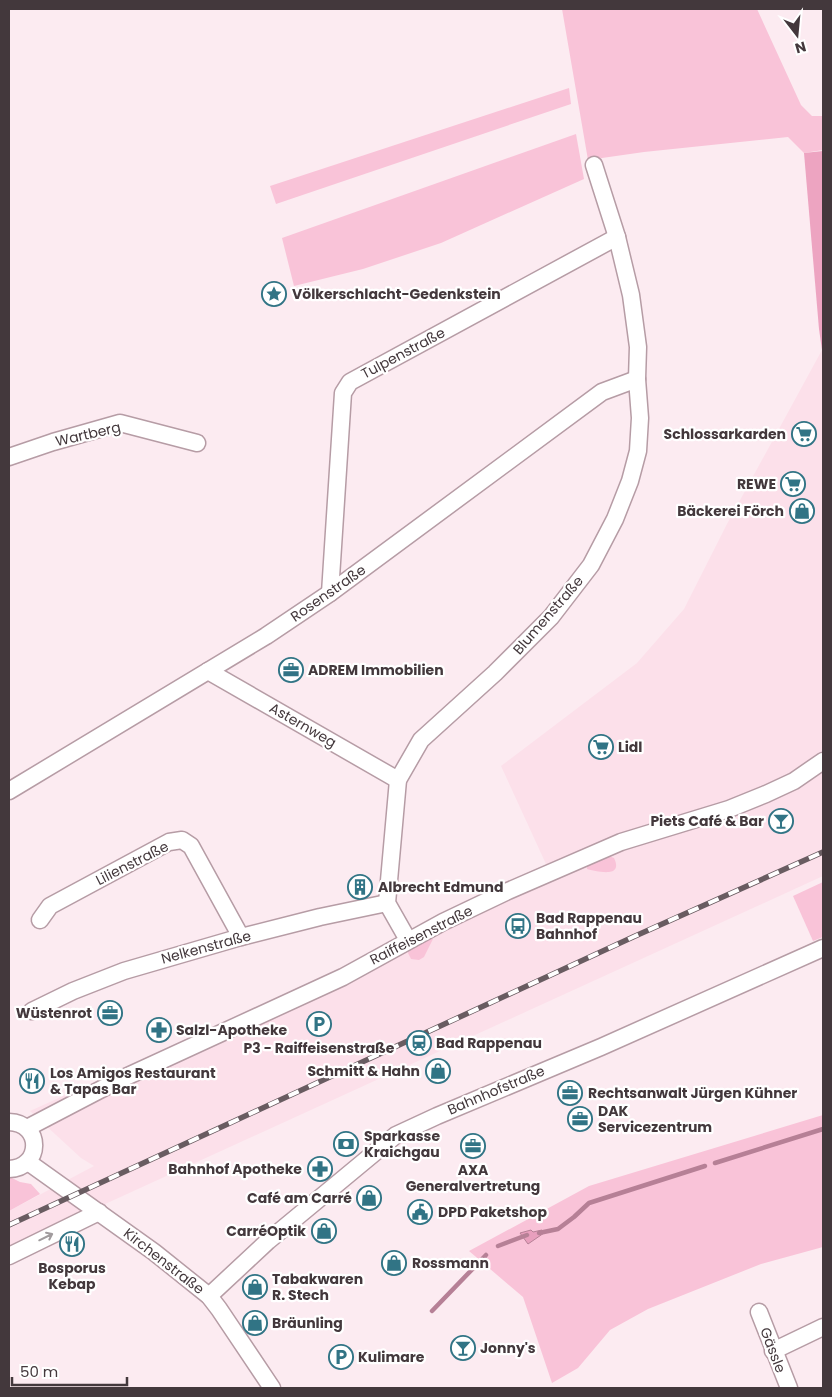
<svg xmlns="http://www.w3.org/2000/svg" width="832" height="1397" font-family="Poppins,sans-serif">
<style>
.built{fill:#fce0ea}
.green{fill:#f9c3d8}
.forest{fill:#eda4c1}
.water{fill:#e89fbd;stroke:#b68096}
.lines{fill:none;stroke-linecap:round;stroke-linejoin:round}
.stream{stroke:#b68096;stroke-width:4.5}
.minor-casing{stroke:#b69ca5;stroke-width:19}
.minor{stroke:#fff;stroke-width:16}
.rail-casing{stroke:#695c61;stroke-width:5.5}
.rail{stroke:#fff;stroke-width:4;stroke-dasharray:11;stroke-linecap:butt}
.oneway{stroke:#a19c9e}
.labels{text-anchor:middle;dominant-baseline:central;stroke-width:4.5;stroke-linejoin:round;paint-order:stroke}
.poi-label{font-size:14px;font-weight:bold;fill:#43383c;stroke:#fff;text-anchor:start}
.street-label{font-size:14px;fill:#43383c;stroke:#fff}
</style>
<rect width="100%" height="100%" fill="#fcebf1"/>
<polygon class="built" points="822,350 823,351 823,876 9,1248 9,1211 94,1166 81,1158 30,1111 551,875 501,766 637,663 684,609 727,524"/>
<g class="green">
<polygon points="562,9 757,9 801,105 812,116 823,116 823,150 804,153 788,137 644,152 588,160"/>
<polygon points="569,88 571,104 276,204 270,186"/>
<polygon points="576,134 584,179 441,243 363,269 294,286 282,238"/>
<path d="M 609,856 L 614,858 C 624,879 596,871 587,869 L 587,865 Z"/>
<polygon points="823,882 823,937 813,941 793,896"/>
<polygon points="430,938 433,939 424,957 419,960 411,959 408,953 409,949"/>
<polygon points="823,1115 823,1247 761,1264 648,1309 610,1330 578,1368 552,1383 523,1297 469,1251 589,1186"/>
<polygon points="10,1177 20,1182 31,1184 40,1194 9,1211"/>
</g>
<polygon class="forest" points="823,151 823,351 822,350 819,329 804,153"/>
<polygon class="water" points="531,1230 533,1232 542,1230 544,1233 528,1244 520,1233"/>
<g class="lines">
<g class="stream">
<polyline points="715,1163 823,1129"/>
<polyline points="539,1233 558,1229 574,1217 589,1203 705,1166"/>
<polyline points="498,1246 527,1235"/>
<polyline points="432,1311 486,1255"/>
</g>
<defs>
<g id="minor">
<polyline points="9,457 53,442 120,423 197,443"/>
<polyline points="330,593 343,393 350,382 617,237"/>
<polyline points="208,671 398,780"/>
<polyline points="9,791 266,636 330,593 602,392 637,379"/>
<polyline points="40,920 50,906 169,842 182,840 191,846 241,937"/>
<polyline points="408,940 387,903 398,780 421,740 495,673 551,617 591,565 615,519 630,481 638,451 640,418 637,379 638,347 631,295 617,237 594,165"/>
<polyline points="32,1011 73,991 124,971 241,937 320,917 387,903"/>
<path d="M 9,1122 C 43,1123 42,1168 9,1169"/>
<polyline points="27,1128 117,1081 343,977 443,922 508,891 621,842 729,809 766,794 794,781 823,761"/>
<polyline points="28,1162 154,1252 209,1296 219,1309 272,1388"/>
<polyline points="9,1256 99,1212"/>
<polyline points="209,1296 268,1241 396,1135 437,1116 601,1047 823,948"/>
<polyline points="759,1312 789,1388"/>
<polyline points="773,1351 823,1327"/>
</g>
</defs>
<use href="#minor" class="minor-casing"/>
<use href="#minor" class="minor"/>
<defs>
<polyline id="rail" points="9,1225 633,937 823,852"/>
</defs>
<use href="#rail" class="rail-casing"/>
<use href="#rail" class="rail"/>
</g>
<defs><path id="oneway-shaft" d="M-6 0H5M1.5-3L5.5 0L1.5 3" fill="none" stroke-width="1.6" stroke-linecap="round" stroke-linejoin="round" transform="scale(1.25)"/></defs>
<use class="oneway" href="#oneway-shaft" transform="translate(46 1237) rotate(-26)"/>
<defs>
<symbol id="sight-ring" viewBox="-11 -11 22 22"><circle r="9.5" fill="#fff" stroke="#317485" stroke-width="1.5"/><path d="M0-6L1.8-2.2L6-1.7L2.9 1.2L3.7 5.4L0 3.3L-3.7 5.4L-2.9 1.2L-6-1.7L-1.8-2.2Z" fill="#317485"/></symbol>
<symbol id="supermarket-ring" viewBox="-11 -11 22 22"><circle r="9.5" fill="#fff" stroke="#317485" stroke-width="1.5"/><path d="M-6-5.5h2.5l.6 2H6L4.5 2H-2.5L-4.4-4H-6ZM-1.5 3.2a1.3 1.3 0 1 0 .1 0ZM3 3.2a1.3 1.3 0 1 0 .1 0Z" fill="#317485"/></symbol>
<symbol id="shop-ring" viewBox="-11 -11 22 22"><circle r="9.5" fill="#fff" stroke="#317485" stroke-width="1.5"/><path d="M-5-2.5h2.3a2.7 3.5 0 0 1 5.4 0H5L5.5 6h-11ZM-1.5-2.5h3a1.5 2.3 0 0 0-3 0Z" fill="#317485"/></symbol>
<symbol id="office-ring" viewBox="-11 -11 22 22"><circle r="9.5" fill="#fff" stroke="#317485" stroke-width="1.5"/><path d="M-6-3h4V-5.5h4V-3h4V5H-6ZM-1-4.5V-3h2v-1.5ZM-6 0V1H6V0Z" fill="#317485"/></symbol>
<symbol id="bar-ring" viewBox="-11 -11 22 22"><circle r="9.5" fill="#fff" stroke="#317485" stroke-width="1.5"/><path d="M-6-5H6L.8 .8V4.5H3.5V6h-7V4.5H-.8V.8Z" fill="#317485"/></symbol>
<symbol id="building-ring" viewBox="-11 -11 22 22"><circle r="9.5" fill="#fff" stroke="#317485" stroke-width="1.5"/><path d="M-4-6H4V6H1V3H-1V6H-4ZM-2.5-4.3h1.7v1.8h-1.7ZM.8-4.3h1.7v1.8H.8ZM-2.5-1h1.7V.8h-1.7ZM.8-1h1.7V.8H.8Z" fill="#317485"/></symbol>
<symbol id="bus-ring" viewBox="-11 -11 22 22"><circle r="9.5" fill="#fff" stroke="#317485" stroke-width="1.5"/><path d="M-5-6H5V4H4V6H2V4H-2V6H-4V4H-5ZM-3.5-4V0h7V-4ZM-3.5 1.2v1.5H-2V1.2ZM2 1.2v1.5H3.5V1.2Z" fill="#317485"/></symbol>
<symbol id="parking-ring" viewBox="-11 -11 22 22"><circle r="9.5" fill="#fff" stroke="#317485" stroke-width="1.5"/><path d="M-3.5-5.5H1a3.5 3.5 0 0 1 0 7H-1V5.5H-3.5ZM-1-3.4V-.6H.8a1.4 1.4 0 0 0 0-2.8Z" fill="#317485"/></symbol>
<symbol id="pharmacy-ring" viewBox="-11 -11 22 22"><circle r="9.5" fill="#fff" stroke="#317485" stroke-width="1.5"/><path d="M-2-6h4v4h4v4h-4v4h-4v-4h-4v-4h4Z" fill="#317485"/></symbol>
<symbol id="station-ring" viewBox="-11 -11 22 22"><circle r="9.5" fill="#fff" stroke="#317485" stroke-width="1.5"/><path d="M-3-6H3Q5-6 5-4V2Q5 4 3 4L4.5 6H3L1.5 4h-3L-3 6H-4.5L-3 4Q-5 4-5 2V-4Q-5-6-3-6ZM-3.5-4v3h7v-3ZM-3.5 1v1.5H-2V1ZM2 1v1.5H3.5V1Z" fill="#317485"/></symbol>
<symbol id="restaurant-ring" viewBox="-11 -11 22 22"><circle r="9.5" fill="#fff" stroke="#317485" stroke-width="1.5"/><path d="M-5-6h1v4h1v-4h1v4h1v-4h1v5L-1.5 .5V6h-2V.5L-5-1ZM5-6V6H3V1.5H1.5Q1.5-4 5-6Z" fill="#317485"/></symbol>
<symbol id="bank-ring" viewBox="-11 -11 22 22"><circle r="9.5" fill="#fff" stroke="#317485" stroke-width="1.5"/><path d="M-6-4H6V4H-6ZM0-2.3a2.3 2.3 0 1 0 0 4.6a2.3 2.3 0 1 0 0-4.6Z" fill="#317485"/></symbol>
<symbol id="civic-ring" viewBox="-11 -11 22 22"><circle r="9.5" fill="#fff" stroke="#317485" stroke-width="1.5"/><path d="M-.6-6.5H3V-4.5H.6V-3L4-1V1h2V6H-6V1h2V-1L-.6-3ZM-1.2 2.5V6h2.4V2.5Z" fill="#317485"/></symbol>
</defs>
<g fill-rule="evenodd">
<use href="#sight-ring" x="260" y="280" width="28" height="28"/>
<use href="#supermarket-ring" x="790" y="420" width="28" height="28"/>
<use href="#supermarket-ring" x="779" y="470" width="28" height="28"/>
<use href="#shop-ring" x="788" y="497" width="28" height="28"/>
<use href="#office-ring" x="277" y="656" width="28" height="28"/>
<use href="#supermarket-ring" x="587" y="733" width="28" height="28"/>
<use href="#bar-ring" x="767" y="807" width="28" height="28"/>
<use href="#building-ring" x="346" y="873" width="28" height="28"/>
<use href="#bus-ring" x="504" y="912" width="28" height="28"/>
<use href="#office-ring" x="96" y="999" width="28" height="28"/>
<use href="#parking-ring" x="305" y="1010" width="28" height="28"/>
<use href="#pharmacy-ring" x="145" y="1016" width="28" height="28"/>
<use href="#station-ring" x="405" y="1029" width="28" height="28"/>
<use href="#shop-ring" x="424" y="1057" width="28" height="28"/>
<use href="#restaurant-ring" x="18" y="1067" width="28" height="28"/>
<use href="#office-ring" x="556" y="1079" width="28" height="28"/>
<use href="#office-ring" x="566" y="1105" width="28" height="28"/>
<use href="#bank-ring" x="332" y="1130" width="28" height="28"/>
<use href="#office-ring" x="459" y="1132" width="28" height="28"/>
<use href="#pharmacy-ring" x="306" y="1155" width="28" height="28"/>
<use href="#shop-ring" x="355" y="1184" width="28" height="28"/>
<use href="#civic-ring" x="406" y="1198" width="28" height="28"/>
<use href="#shop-ring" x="310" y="1217" width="28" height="28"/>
<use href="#restaurant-ring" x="58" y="1230" width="28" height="28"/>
<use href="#shop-ring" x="380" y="1249" width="28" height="28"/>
<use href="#shop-ring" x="241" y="1273" width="28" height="28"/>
<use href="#shop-ring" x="241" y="1309" width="28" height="28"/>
<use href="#bar-ring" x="449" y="1334" width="28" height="28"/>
<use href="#parking-ring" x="327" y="1343" width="28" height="28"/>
</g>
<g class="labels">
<g class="poi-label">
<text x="292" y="294">Völkerschlacht-Gedenkstein</text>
<text x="786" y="434" text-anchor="end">Schlossarkarden</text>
<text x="776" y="484" text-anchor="end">REWE</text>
<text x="784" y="511" text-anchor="end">Bäckerei Förch</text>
<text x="308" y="670">ADREM Immobilien</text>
<text x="618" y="747">Lidl</text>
<text x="764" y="821" text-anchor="end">Piets Café &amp; Bar</text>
<text x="378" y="887">Albrecht Edmund</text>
<text x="536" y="918">Bad Rappenau<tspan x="536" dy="16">Bahnhof</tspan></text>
<text x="92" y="1013" text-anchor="end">Wüstenrot</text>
<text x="176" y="1030">Salzl-Apotheke</text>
<text x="436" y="1043">Bad Rappenau</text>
<text x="319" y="1048" text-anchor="middle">P3 - Raiffeisenstraße</text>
<text x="420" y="1071" text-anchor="end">Schmitt &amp; Hahn</text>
<text x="50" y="1073">Los Amigos Restaurant<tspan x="50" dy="16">&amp; Tapas Bar</tspan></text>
<text x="588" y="1093">Rechtsanwalt Jürgen Kühner</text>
<text x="598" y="1111">DAK<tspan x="598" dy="16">Servicezentrum</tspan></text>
<text x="364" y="1136">Sparkasse<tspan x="364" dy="16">Kraichgau</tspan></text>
<text x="302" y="1169" text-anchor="end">Bahnhof Apotheke</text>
<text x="473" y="1170" text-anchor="middle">AXA<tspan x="473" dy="16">Generalvertretung</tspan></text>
<text x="352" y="1198" text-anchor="end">Café am Carré</text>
<text x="438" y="1212">DPD Paketshop</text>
<text x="306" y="1231" text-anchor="end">CarréOptik</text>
<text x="412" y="1263">Rossmann</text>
<text x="72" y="1268" text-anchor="middle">Bosporus<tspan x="72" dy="16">Kebap</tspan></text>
<text x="272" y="1279">Tabakwaren<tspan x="272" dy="16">R. Stech</tspan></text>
<text x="272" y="1323">Bräunling</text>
<text x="480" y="1348">Jonny's</text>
<text x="358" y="1357">Kulimare</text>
</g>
<g class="street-label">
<text transform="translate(403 353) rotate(-28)">Tulpenstraße</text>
<text transform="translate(88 434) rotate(-13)">Wartberg</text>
<text transform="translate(328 593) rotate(-35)">Rosenstraße</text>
<text transform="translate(548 615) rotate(-49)">Blumenstraße</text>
<text transform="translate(303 725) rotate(30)">Asternweg</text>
<text transform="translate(132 863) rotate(-27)">Lilienstraße</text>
<text transform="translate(421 935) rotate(-27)">Raiffeisenstraße</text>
<text transform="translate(206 947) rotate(-15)">Nelkenstraße</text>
<text transform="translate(496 1090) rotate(-23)">Bahnhofstraße</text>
<text transform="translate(164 1261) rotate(38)">Kirchenstraße</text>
<text transform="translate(773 1350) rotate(69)">Gässle</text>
</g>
</g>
<rect width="832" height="1397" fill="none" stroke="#43383c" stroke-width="20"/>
<g transform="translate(797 35) rotate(164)" stroke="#ffffff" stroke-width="4" paint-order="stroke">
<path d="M0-4L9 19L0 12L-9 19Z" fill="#43383c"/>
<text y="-8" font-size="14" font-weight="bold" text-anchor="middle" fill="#43383c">N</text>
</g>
<path d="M12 1377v8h115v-8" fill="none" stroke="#43383c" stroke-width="2.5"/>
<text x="20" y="1377" font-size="15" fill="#43383c" stroke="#ffffff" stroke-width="4" paint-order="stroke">50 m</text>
</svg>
